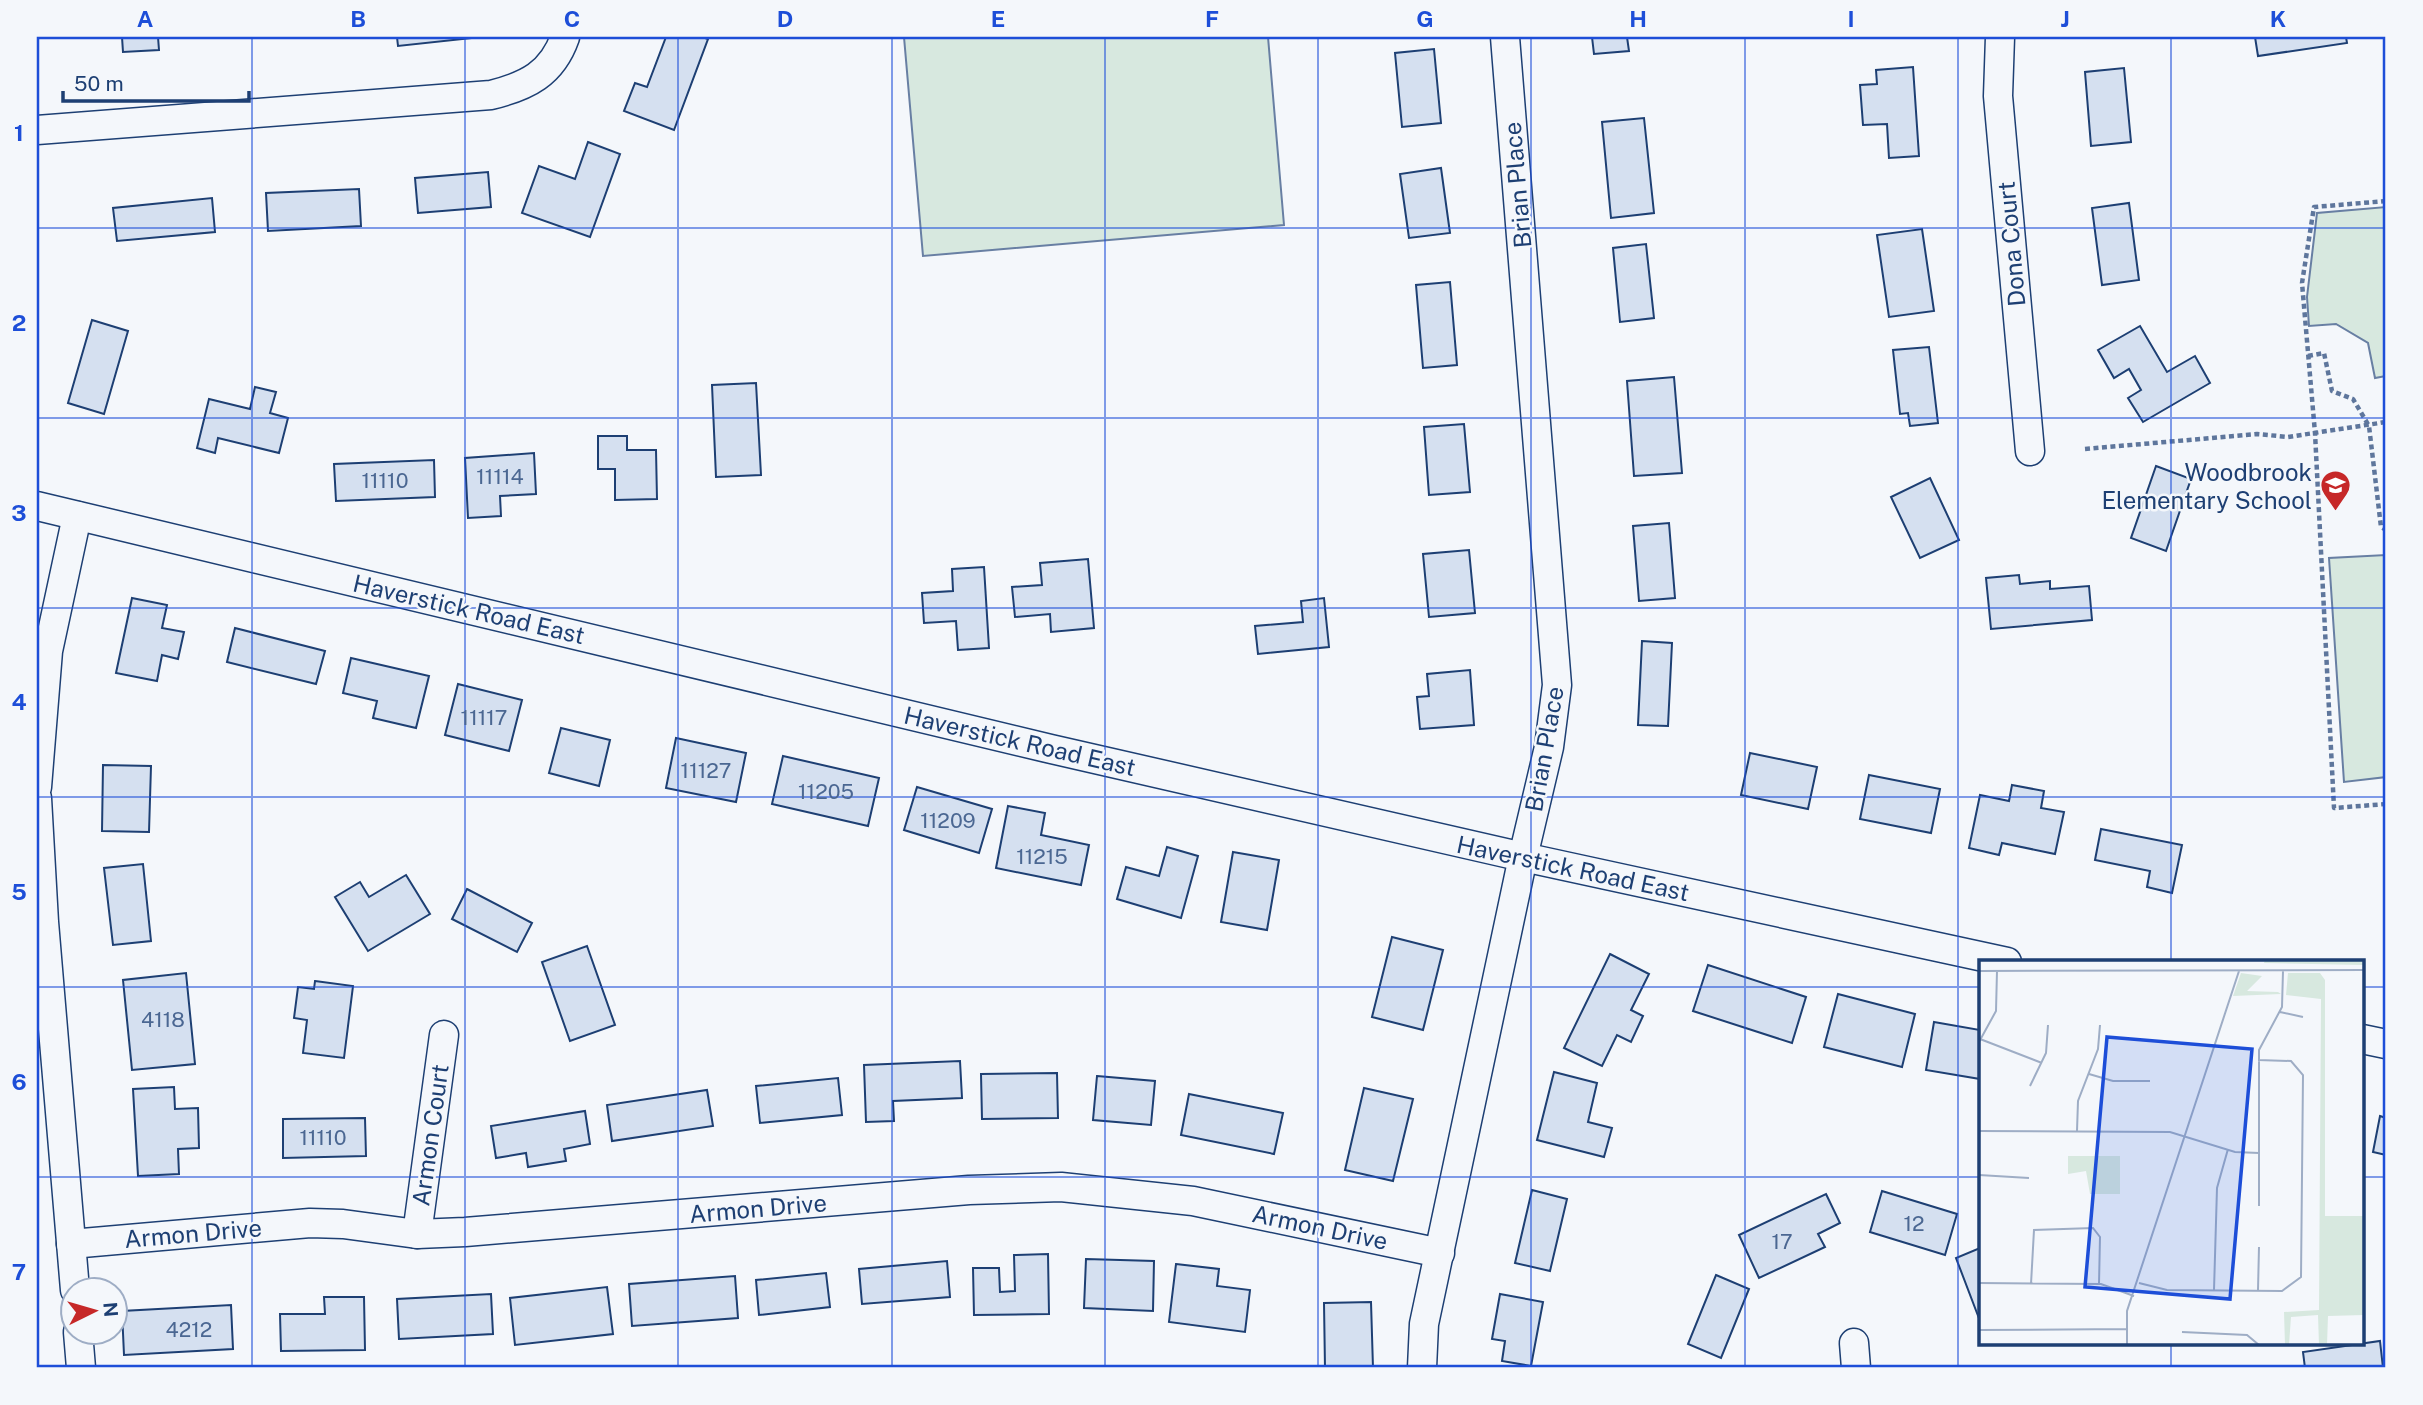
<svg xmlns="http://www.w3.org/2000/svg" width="2423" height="1405" font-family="'Public Sans',sans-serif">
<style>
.green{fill:#d7e8df;stroke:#687fa3;stroke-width:2}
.building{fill:#d5e0f0;stroke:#1d3f73;stroke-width:2}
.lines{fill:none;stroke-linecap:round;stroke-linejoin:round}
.minor-casing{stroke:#1d3f73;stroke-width:31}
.path{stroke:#5e769c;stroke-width:4.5;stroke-dasharray:5 3.5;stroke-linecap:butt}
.minor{stroke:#f4f7fb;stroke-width:28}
.grid{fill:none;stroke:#1d4ed8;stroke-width:2;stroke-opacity:0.55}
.labels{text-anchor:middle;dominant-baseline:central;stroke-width:5;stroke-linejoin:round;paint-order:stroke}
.number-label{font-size:21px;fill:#4b6792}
.street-label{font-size:24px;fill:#1d3f73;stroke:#f4f7fb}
.poi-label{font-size:24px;fill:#1d3f73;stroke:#f4f7fb;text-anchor:end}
.inset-road{fill:none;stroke:#9eadc5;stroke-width:2}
.view{fill:#1d4ed8;fill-opacity:0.15;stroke:#1d4ed8;stroke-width:3.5}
.inset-edge{fill:none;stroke:#1d3f73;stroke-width:3.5}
.neatline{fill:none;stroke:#1d4ed8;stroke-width:2.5}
.grid-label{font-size:23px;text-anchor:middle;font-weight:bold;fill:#1d4ed8}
</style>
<rect width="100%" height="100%" fill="#f4f7fb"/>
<g class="green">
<polygon points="904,37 1268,37 1284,225 923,256"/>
<polygon points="2386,207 2386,376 2375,378 2368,343 2336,324 2309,326 2307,297 2317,213"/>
<polygon points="2386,555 2386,777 2344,782 2329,558"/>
</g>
<g class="building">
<polygon points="122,37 158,37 159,50 123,52"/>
<polygon points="397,37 481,37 398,46"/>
<polygon points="666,37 702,37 708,39 674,130 624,111 635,83 647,87"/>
<polygon points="1592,37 1627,37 1629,51 1594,54"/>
<polygon points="2255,37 2346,37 2347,43 2258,56"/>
<polygon points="1434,49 1441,123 1402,127 1395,53"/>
<polygon points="1913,67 1919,156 1889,158 1887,124 1863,125 1860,85 1877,84 1876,70"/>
<polygon points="2124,68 2131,142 2091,146 2085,72"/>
<polygon points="1644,118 1654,213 1611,218 1602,122"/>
<polygon points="588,142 620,154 590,237 522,213 539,166 575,179"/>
<polygon points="1441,168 1450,233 1409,238 1400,174"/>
<polygon points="488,172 491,207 418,213 415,178"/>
<polygon points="359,189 361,226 268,231 266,193"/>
<polygon points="212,198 215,232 117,241 113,208"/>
<polygon points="2129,203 2139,280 2102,285 2092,208"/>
<polygon points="1922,229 1934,311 1889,317 1877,235"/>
<polygon points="1646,244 1654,318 1620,322 1613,248"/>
<polygon points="1450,282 1457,365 1423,368 1416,285"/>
<polygon points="92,320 128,331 104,414 68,403"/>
<polygon points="2140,326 2167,372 2195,356 2210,383 2143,422 2128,398 2141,390 2129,369 2114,378 2098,350"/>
<polygon points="1929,347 1938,423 1910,426 1908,413 1900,414 1893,350"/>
<polygon points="1674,377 1682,473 1634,476 1627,381"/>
<polygon points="756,383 761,475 716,477 712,385"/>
<polygon points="255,387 276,392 270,413 288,418 279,453 218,438 215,453 197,448 209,399 250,409"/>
<polygon points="1464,424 1470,492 1429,495 1424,427"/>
<polygon points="598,436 627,436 627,450 656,450 657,499 615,500 615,469 598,469"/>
<polygon points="534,453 536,494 500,496 501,516 468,518 465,458"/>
<polygon points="434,460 435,497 336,501 334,464"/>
<polygon points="2156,466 2191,479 2166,551 2131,538"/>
<polygon points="1930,478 1959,540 1920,558 1891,497"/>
<polygon points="1669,523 1675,598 1639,601 1633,526"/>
<polygon points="1469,550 1475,613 1429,617 1423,554"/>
<polygon points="1088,559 1094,628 1051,632 1050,614 1015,617 1012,587 1042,585 1040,563"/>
<polygon points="984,567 989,648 958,650 956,621 924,623 922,593 953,591 952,569"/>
<polygon points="2019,575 2020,584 2050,581 2050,589 2089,586 2092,620 1991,629 1986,578"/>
<polygon points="132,598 167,605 162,628 184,632 178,659 162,655 157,681 116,673"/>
<polygon points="1324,598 1329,647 1258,654 1255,626 1303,622 1301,601"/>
<polygon points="235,628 325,651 316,684 227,662"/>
<polygon points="1642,641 1672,643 1668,726 1638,725"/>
<polygon points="351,658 429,676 416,728 373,718 377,701 343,693"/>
<polygon points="1470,670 1474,725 1420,729 1417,697 1429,696 1427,674"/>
<polygon points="458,684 522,700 509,751 445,735"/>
<polygon points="561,728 610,740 599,786 549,773"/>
<polygon points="676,738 746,753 736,802 666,788"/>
<polygon points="1750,753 1817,767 1808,809 1741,795"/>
<polygon points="783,756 879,778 868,826 772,804"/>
<polygon points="103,765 151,766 149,832 102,831"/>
<polygon points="1869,775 1940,789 1931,833 1860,819"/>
<polygon points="2012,785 2044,791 2041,808 2064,812 2055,854 2002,843 1999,855 1969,848 1980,795 2009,801"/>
<polygon points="917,787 992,809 979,853 904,830"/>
<polygon points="1008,806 1045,813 1041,835 1089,845 1081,885 996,868"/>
<polygon points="2101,829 2182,845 2172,893 2147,887 2150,871 2095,860"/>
<polygon points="1167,847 1198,856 1181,918 1117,899 1126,867 1159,876"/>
<polygon points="1233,852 1279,860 1267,930 1221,922"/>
<polygon points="143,864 151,941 113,945 104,868"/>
<polygon points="406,875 430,914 368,951 335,897 360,882 369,897"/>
<polygon points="467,889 532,923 517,952 452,919"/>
<polygon points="1392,937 1443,950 1423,1030 1372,1017"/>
<polygon points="587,946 615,1025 570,1041 542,962"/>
<polygon points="1610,954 1649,974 1631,1010 1643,1016 1631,1042 1617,1035 1602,1066 1564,1048"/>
<polygon points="1708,965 1806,997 1792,1043 1693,1011"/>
<polygon points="186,973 195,1064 132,1070 123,980"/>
<polygon points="315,981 353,986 344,1058 303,1053 307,1020 294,1018 298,987 314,989"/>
<polygon points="1838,994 1915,1014 1902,1067 1824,1047"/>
<polygon points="1934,1022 1980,1030 1980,1079 1926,1070"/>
<polygon points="960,1061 962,1098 893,1101 894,1121 866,1122 864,1065"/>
<polygon points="1554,1072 1597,1083 1588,1122 1612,1128 1604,1157 1537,1140"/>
<polygon points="1057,1073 1058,1118 982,1119 981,1074"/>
<polygon points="1097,1076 1155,1081 1151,1125 1093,1120"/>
<polygon points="838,1078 842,1115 760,1123 756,1086"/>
<polygon points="174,1087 175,1109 198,1108 199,1148 178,1149 179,1174 138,1176 133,1089"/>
<polygon points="1364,1088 1413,1099 1393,1181 1345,1170"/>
<polygon points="707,1090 713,1126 612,1141 607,1105"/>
<polygon points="1189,1094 1283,1113 1274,1154 1181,1135"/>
<polygon points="585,1111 590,1144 564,1149 566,1161 528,1167 526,1153 496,1158 491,1126"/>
<polygon points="2380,1116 2386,1118 2386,1155 2373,1152"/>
<polygon points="365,1118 366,1156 283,1158 283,1119"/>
<polygon points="1532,1190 1567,1199 1550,1271 1515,1263"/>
<polygon points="1882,1191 1957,1214 1945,1255 1870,1232"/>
<polygon points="1826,1194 1840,1223 1818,1234 1825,1247 1759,1278 1739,1235"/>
<polygon points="1980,1248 1980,1321 1956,1258"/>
<polygon points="1048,1254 1049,1314 974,1315 973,1268 999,1268 1000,1292 1015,1291 1014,1255"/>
<polygon points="1086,1259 1154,1261 1153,1311 1084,1308"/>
<polygon points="947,1261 950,1297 862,1304 859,1269"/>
<polygon points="1176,1264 1219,1269 1217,1286 1250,1290 1245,1332 1169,1322"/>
<polygon points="826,1273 830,1307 759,1315 756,1280"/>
<polygon points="1716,1275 1749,1289 1721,1358 1688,1344"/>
<polygon points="735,1276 738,1318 632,1326 629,1284"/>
<polygon points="607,1287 613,1334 515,1345 510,1298"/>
<polygon points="491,1294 493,1334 399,1339 397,1299"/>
<polygon points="1500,1294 1543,1302 1531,1366 1502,1361 1505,1341 1492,1339"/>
<polygon points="324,1297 364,1297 365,1350 281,1351 280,1314 325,1314"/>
<polygon points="1371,1302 1373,1368 1325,1368 1324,1303"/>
<polygon points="231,1305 233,1349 124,1355 122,1311"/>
<polygon points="2380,1341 2383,1368 2305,1368 2303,1352"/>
</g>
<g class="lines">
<defs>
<g id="minor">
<polyline points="2000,37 1998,96 2030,451"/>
<path d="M 37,130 L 491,95 C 527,86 552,74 565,37"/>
<polyline points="37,506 1051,749 1523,857 2007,962"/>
<polyline points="37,787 48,651 77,516"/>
<polyline points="37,798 44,922 75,1290"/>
<polyline points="2362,1039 2386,1044"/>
<polyline points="417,1234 444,1035"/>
<polyline points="71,1244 310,1223 343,1224 417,1234 465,1232 969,1190 1061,1187 1193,1201 1440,1253"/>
<polyline points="78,1332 81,1368"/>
<polyline points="1854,1343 1856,1368"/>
<polyline points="1422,1368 1424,1324 1523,857 1549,747 1557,685 1505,37"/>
</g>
</defs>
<use href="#minor" class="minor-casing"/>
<g class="path">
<polyline points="2386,201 2314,207 2302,283 2315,433 2334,808 2386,804"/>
<polyline points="2308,356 2324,353 2332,391 2353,399 2369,426 2381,527 2386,530"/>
<polyline points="2085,449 2257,434 2288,437 2386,422"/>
</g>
<use href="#minor" class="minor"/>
</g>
<path class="grid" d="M 252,37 L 252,1368M 465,37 L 465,1368M 678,37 L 678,1368M 892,37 L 892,1368M 1105,37 L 1105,1368M 1318,37 L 1318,1368M 1531,37 L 1531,1368M 1745,37 L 1745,1368M 1958,37 L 1958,1368M 2171,37 L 2171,962M 37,228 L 2386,228M 37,418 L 2386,418M 37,608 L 2386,608M 37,797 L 2386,797M 37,987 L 1980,987M 2362,987 L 2386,987M 37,1177 L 1980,1177M 2362,1177 L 2386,1177M 2171,1344 L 2171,1368"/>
<defs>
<symbol id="school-pin" viewBox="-11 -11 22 30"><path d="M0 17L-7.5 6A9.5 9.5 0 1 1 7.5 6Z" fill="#c62828" stroke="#f4f7fb"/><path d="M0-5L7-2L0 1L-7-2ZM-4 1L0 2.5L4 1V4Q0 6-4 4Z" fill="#fff"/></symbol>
</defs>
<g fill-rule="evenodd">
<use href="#school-pin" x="2318" y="468" width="35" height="47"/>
</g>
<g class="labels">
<g class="number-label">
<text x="500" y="476">11114</text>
<text x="385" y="480">11110</text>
<text x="484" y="717">11117</text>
<text x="706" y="770">11127</text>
<text x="826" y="791">11205</text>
<text x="948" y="820">11209</text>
<text x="1042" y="856">11215</text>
<text x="163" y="1019">4118</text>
<text x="323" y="1137">11110</text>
<text x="1914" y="1223">12</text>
<text x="1782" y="1241">17</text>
<text x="189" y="1329">4212</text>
</g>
<g class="street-label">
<text transform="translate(1517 185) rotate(-95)">Brian Place</text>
<text transform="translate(2011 244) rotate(-95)">Dona Court</text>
<text transform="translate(469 609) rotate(13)">Haverstick Road East</text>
<text transform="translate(1020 741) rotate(13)">Haverstick Road East</text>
<text transform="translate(1544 749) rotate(-80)">Brian Place</text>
<text transform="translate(1573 868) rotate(12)">Haverstick Road East</text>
<text transform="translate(430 1135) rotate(-82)">Armon Court</text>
<text transform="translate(758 1208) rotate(-5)">Armon Drive</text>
<text transform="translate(1320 1227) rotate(12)">Armon Drive</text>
<text transform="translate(193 1233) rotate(-5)">Armon Drive</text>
</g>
<g class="poi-label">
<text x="2312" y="472">Woodbrook<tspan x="2312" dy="28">Elementary School</tspan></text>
</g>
</g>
<g transform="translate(1979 960)">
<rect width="385" height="385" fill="#f4f7fb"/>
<path d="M 286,0 L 385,0 L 385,5 L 285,3 ZM 262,13 L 283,16 L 268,31 L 299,32 L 302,34 L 254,36 ZM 309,13 L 341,13 L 346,20 L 346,256 L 385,256 L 385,355 L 349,356 L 348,385 L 340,385 L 339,355 L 312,357 L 310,385 L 306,385 L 305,352 L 340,350 L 342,39 L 307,35 ZM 89,196 L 141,196 L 141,234 L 111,234 L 107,211 L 89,214 Z" fill="#d7e8df"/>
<path class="inset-road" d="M 0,11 L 385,10M 301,52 L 324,57M 1,79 L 63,103M 0,82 L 17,51 L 18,11M 110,114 L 134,121 L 171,121M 51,126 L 67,93 L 69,65M 0,171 L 191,172 L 256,192 L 280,193M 98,171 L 99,141 L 119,89 L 121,65M 0,215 L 50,218M 280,246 L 280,90 L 303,47 L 304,11M 0,323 L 122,324 L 155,336M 160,323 L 188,330 L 303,331 L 322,317 L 324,115 L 312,101 L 279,100M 52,324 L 55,270 L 114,268 L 121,277 L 120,324M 235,330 L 238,228 L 249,189M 279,330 L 280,287M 0,370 L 148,369M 203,372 L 268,375 L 280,385M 148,385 L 148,351 L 260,11"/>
<path class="view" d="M 128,77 L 273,89 L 251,339 L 106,327 Z"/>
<rect width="385" height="385" class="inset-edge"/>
</g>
<rect width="2423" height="1405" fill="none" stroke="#f4f7fb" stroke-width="77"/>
<g transform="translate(94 1311) rotate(85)"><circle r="33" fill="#f4f7fb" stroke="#9eadc5" stroke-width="2"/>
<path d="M0-5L12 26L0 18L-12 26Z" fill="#c62828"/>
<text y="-10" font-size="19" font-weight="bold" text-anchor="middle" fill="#1d3f73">N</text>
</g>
<path d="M63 91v10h186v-10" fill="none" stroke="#1d3f73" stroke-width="3.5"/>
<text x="74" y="91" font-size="21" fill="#1d3f73" stroke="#f4f7fb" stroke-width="5" paint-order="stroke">50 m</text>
<rect x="38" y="38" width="2346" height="1328" class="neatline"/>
<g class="grid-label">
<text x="145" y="27">A</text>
<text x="358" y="27">B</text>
<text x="572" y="27">C</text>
<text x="785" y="27">D</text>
<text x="998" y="27">E</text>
<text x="1212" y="27">F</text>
<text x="1425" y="27">G</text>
<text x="1638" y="27">H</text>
<text x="1851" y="27">I</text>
<text x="2065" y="27">J</text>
<text x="2278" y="27">K</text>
<text x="19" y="141">1</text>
<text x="19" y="331">2</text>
<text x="19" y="521">3</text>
<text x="19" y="710">4</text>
<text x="19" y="900">5</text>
<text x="19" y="1090">6</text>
<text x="19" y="1280">7</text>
</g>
</svg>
